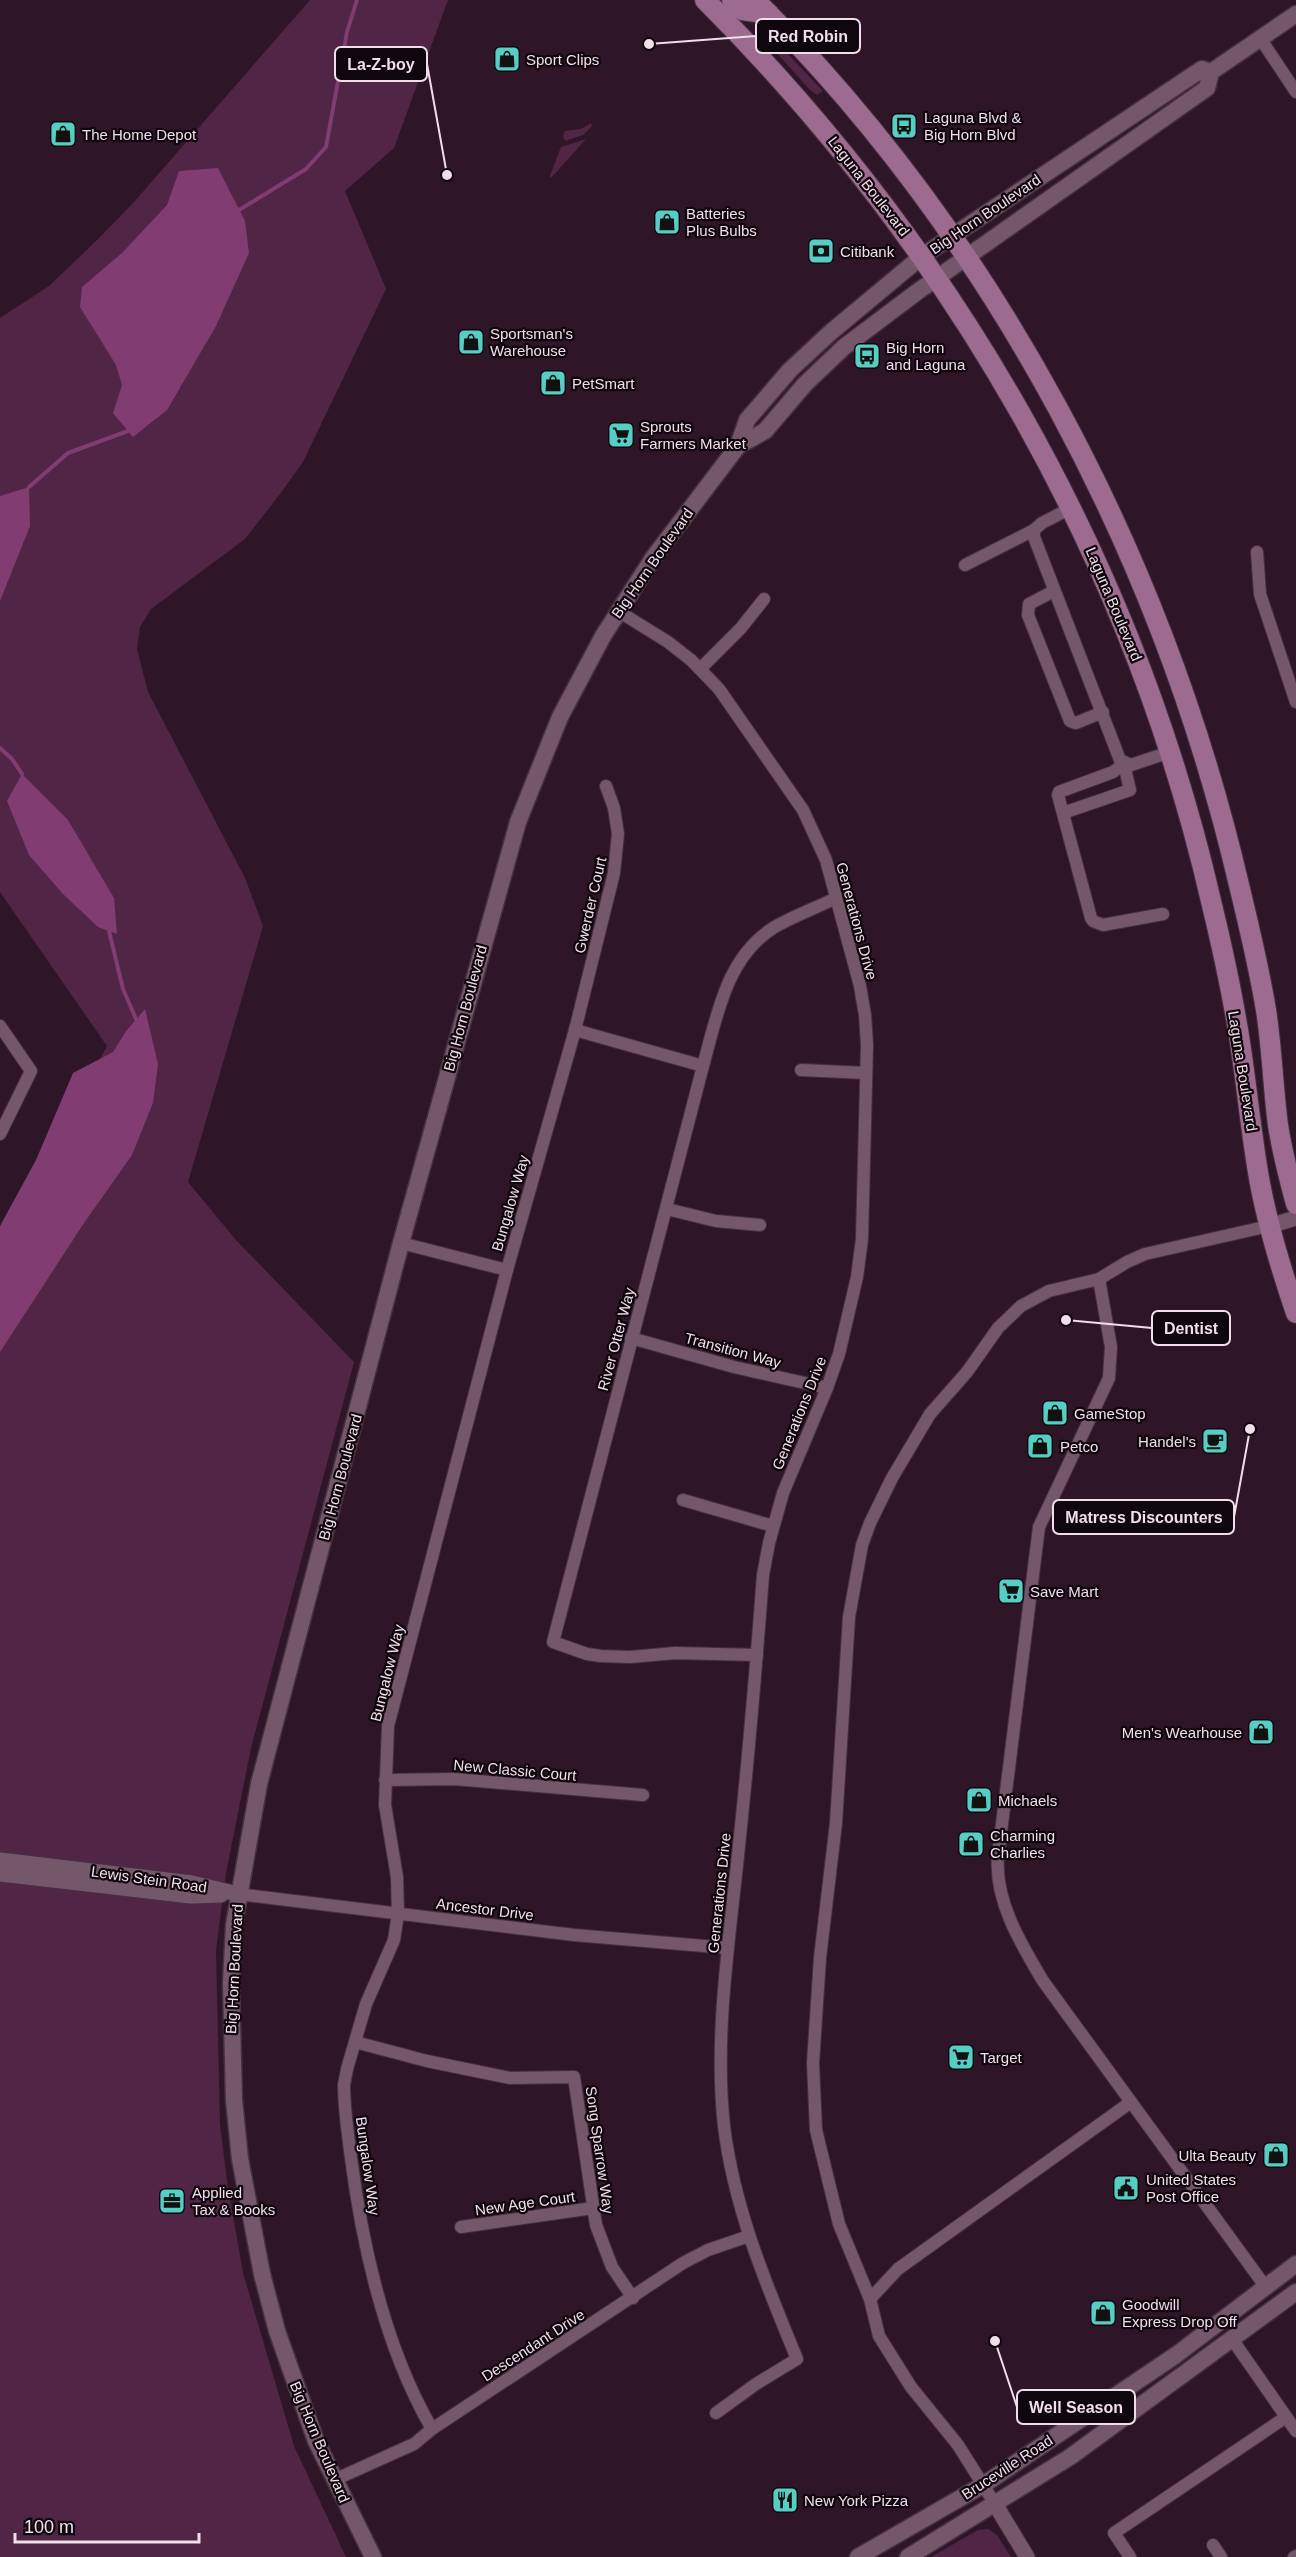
<svg xmlns="http://www.w3.org/2000/svg" width="1296" height="2557" viewBox="0 0 1296 2557" font-family="Helvetica,sans-serif">
  <style>
    .green { fill: #502546 }
    .water { fill: #813c71 }
    .lines { fill: none; stroke-linecap: round; stroke-linejoin: round }
    .stream { stroke: #813c71; stroke-width: 4 }
    .minor-casing { stroke: #453241; stroke-width: 14 }
    .tertiary-casing { stroke: #453241; stroke-width: 17 }
    .secondary-casing { stroke: #453241; stroke-width: 19 }
    .primary-casing { stroke: #453241; stroke-width: 22 }
    .minor { stroke: #75576c; stroke-width: 12 }
    .tertiary { stroke: #75576c; stroke-width: 15 }
    .secondary { stroke: #75576c; stroke-width: 16 }
    .primary { stroke: #9e6b90; stroke-width: 20 }
    .labels { text-anchor: middle; dominant-baseline: central; stroke-width: 4.5; stroke-linejoin: round; paint-order: stroke }
    .poi-label { font-size: 15px; fill: #f0deea; stroke: #10060d; text-anchor: start }
    .street-label { font-size: 15px; fill: #f0deea; stroke: #10060d }
    .leader { fill: none; stroke: #f0deea; stroke-width: 2 }
    .callout-dot { fill: #f0deea; stroke: #10060d; stroke-width: 2 }
    .callout { fill: #10060d; stroke: #f0deea; stroke-width: 2 }
    .callout-label { font-size: 16px; text-anchor: middle; font-weight: bold; fill: #f0deea }
  </style>
  <rect width="100%" height="100%" fill="#2e1628"/>
  <g class="green">
    <path d="M310 0H448L394 148 345 191 386 289 303 462 280 494 245 539 151 609 140 627 137 649 148 692 245 878 263 926 188 1182 236 1240 354 1362 251 1748 226 1873 216 1950 220 2124 227 2181 243 2273 294 2446 346 2557H0V1247L107 1046 0 892V318L49 286 96 241 134 202Z"/>
    <path d="M757 27 771 36 823 91 817 95 810 90 755 29Z"/>
    <path d="M591 123 592 126 583 135 565 141 563 136 565 131 581 129Z"/>
    <path d="M586 139 551 178 550 176 561 147Z"/>
    <path d="M988 2529 997 2535 1011 2557H931L978 2530Z"/>
  </g>
  <g class="water">
    <path d="M218 168 245 221 249 253 216 326 167 410 133 437 113 413 122 385 116 365 80 307 82 287 122 253 167 205 179 171Z"/>
    <path d="M29 487 30 526 0 601V496Z"/>
    <path d="M22 774 68 820 114 898 117 934 98 927 63 894 29 855 7 801Z"/>
    <path d="M145 1009 158 1064 153 1103 132 1155 84 1223 0 1352V1226L36 1160 73 1073 113 1052 127 1030Z"/>
  </g>
  <g class="lines">
    <g class="stream">
      <path d="M239 210 306 169 326 147 347 32 357 0"/>
      <path d="M29 487 68 453 128 431"/>
      <path d="M0 748 12 759 22 774"/>
      <path d="M109 931 123 989 136 1019"/>
    </g>
    <defs>
      <g id="minor">
        <path d="M1260 38 1296 92"/>
        <path d="M1071 508 1042 523 1034 530V537L1120 760 1131 765 1170 752"/>
        <path d="M1257 552 1260 594 1296 702"/>
        <path d="M965 565 1034 530"/>
        <path d="M1054 591 1029 604 1028 615 1070 721 1076 723 1103 712"/>
        <path d="M618 611 668 642 691 660 719 689 803 810 826 860 860 986 865 1015 867 1045 862 1239 857 1277 839 1354 827 1388 783 1493 769 1543 763 1575C756 1668 748 1762 738 1855 729 1944 714 2037 724 2126 734 2208 766 2284 797 2359L756 2384 716 2413"/>
        <path d="M700 669 741 628 764 599"/>
        <path d="M1063 813 1130 790 1124 764 1113 772 1059 792 1058 795 1091 918 1093 921 1103 925 1163 914"/>
        <path d="M0 1026 31 1071 0 1134"/>
        <path d="M575 1030 703 1066"/>
        <path d="M801 1070 866 1073"/>
        <path d="M667 1209 716 1221 760 1225"/>
        <path d="M401 1243 507 1270"/>
        <path d="M1099 1279 1111 1347 1109 1378 1039 1527 998 1856C994 1900 1021 1944 1043 1981L1265 2286"/>
        <path d="M631 1338 734 1367 827 1388"/>
        <path d="M683 1500 773 1526"/>
        <path d="M757 1655 675 1653 630 1657 601 1656 587 1654 553 1642 703 1066C717 1016 726 958 773 928 793 916 816 908 836 898"/>
        <path d="M385 1780 454 1779 643 1795"/>
        <path d="M238 1894 574 1935 728 1948"/>
        <path d="M355 2042 427 2061 510 2078 574 2077 596 2225 612 2267 633 2298"/>
        <path d="M461 2227 593 2208"/>
        <path d="M870 2299 898 2269 1131 2102"/>
        <path d="M1232 2339 1296 2431"/>
        <path d="M432 2429C385 2348 363 2250 351 2158 348 2134 344 2110 344 2085L347 2069 366 2004 394 1940 398 1914 397 1877 385 1805 388 1726 507 1270 575 1030 614 873 618 834 614 808 606 786"/>
        <path d="M334 2480 414 2444 432 2429 683 2263 708 2250 749 2236"/>
        <path d="M995 2504 958 2445 911 2387 879 2336 870 2299 839 2224 816 2130 813 2063 820 1958 836 1823 849 1617 862 1545 870 1523 892 1478 930 1414 967 1372 998 1328 1021 1306 1049 1291 1099 1279 1127 1262 1145 1254 1269 1226"/>
        <path d="M1213 2545 1221 2557"/>
        <path d="M1130 2557 1114 2533 1286 2417"/>
        <path d="M1294 2557 1296 2556"/>
      </g>
      <g id="tertiary">
        <path d="M1269 1226 1296 1218"/>
        <path d="M0 1860 192 1883 238 1894"/>
        <path d="M0 1874 191 1896 221 1895"/>
        <path d="M995 2504 1027 2557"/>
      </g>
      <g id="secondary">
        <path d="M738 446 765 431 805 384 844 347 917 292 1207 88 1211 72 1296 14"/>
        <path d="M373 2557 316 2441 277 2331 262 2274 240 2159 234 2100 231 1983 234 1925 259 1784 401 1243 518 822 560 717 603 636 653 558 738 446 747 420 790 370 831 332 921 257 1202 69 1211 72"/>
        <path d="M858 2557 983 2485 1176 2355 1296 2264"/>
        <path d="M908 2557 1070 2457 1296 2292"/>
      </g>
      <g id="primary">
        <path d="M705 0C953 248 1132 558 1211 901 1221 942 1230 983 1237 1024 1246 1075 1250 1127 1259 1178 1267 1223 1281 1269 1296 1313"/>
        <path d="M732 0 742 10 769 14"/>
        <path d="M755 0C995 239 1162 556 1239 885 1249 926 1259 968 1266 1010 1272 1048 1273 1087 1278 1125 1282 1152 1289 1178 1296 1204"/>
      </g>
    </defs>
    <use href="#minor" class="minor-casing"/>
    <use href="#tertiary" class="tertiary-casing"/>
    <use href="#secondary" class="secondary-casing"/>
    <use href="#primary" class="primary-casing"/>
    <use href="#minor" class="minor"/>
    <use href="#tertiary" class="tertiary"/>
    <use href="#secondary" class="secondary"/>
    <use href="#primary" class="primary"/>
  </g>
  <defs>
    <symbol id="shop-square" viewBox="-11 -11 22 22"><rect x="-9" y="-9" width="18" height="18" rx="4" fill="#56cec3" stroke="#10060d"/><path d="M-5-2.5h2.3a2.7 3.5 0 0 1 5.4 0H5L5.5 6h-11ZM-1.5-2.5h3a1.5 2.3 0 0 0-3 0Z" fill="#111"/></symbol>
    <symbol id="bus-square" viewBox="-11 -11 22 22"><rect x="-9" y="-9" width="18" height="18" rx="4" fill="#56cec3" stroke="#10060d"/><path d="M-5-6H5V4H4V6H2V4H-2V6H-4V4H-5ZM-3.5-4V0h7V-4ZM-3.5 1.2v1.5H-2V1.2ZM2 1.2v1.5H3.5V1.2Z" fill="#111"/></symbol>
    <symbol id="bank-square" viewBox="-11 -11 22 22"><rect x="-9" y="-9" width="18" height="18" rx="4" fill="#56cec3" stroke="#10060d"/><path d="M-6-4H6V4H-6ZM0-2.3a2.3 2.3 0 1 0 0 4.6a2.3 2.3 0 1 0 0-4.6Z" fill="#111"/></symbol>
    <symbol id="supermarket-square" viewBox="-11 -11 22 22"><rect x="-9" y="-9" width="18" height="18" rx="4" fill="#56cec3" stroke="#10060d"/><path d="M-6-5.5h2.5l.6 2H6L4.5 2H-2.5L-4.4-4H-6ZM-1.5 3.2a1.3 1.3 0 1 0 .1 0ZM3 3.2a1.3 1.3 0 1 0 .1 0Z" fill="#111"/></symbol>
    <symbol id="cafe-square" viewBox="-11 -11 22 22"><rect x="-9" y="-9" width="18" height="18" rx="4" fill="#56cec3" stroke="#10060d"/><path d="M-5.5-4.5H6V0H3Q3 3.5 0 3.5H-2.5Q-5.5 3.5-5.5 0ZM3-3.2v2h1.7v-2ZM-6 4.5H4V6H-6Z" fill="#111"/></symbol>
    <symbol id="civic-square" viewBox="-11 -11 22 22"><rect x="-9" y="-9" width="18" height="18" rx="4" fill="#56cec3" stroke="#10060d"/><path d="M-.6-6.5H3V-4.5H.6V-3L4-1V1h2V6H-6V1h2V-1L-.6-3ZM-1.2 2.5V6h2.4V2.5Z" fill="#111"/></symbol>
    <symbol id="office-square" viewBox="-11 -11 22 22"><rect x="-9" y="-9" width="18" height="18" rx="4" fill="#56cec3" stroke="#10060d"/><path d="M-6-3h4V-5.5h4V-3h4V5H-6ZM-1-4.5V-3h2v-1.5ZM-6 0V1H6V0Z" fill="#111"/></symbol>
    <symbol id="restaurant-square" viewBox="-11 -11 22 22"><rect x="-9" y="-9" width="18" height="18" rx="4" fill="#56cec3" stroke="#10060d"/><path d="M-5-6h1v4h1v-4h1v4h1v-4h1v5L-1.5 .5V6h-2V.5L-5-1ZM5-6V6H3V1.5H1.5Q1.5-4 5-6Z" fill="#111"/></symbol>
  </defs>
  <g fill-rule="evenodd">
    <use href="#shop-square" x="492" y="44" width="30" height="30"/>
    <use href="#bus-square" x="889" y="111" width="30" height="30"/>
    <use href="#shop-square" x="48" y="119" width="30" height="30"/>
    <use href="#shop-square" x="652" y="207" width="30" height="30"/>
    <use href="#bank-square" x="806" y="236" width="30" height="30"/>
    <use href="#shop-square" x="456" y="327" width="30" height="30"/>
    <use href="#bus-square" x="852" y="341" width="30" height="30"/>
    <use href="#shop-square" x="538" y="368" width="30" height="30"/>
    <use href="#supermarket-square" x="606" y="420" width="30" height="30"/>
    <use href="#shop-square" x="1040" y="1398" width="30" height="30"/>
    <use href="#cafe-square" x="1200" y="1426" width="30" height="30"/>
    <use href="#shop-square" x="1025" y="1431" width="30" height="30"/>
    <use href="#supermarket-square" x="996" y="1576" width="30" height="30"/>
    <use href="#shop-square" x="1246" y="1717" width="30" height="30"/>
    <use href="#shop-square" x="964" y="1785" width="30" height="30"/>
    <use href="#shop-square" x="956" y="1829" width="30" height="30"/>
    <use href="#supermarket-square" x="946" y="2042" width="30" height="30"/>
    <use href="#shop-square" x="1261" y="2140" width="30" height="30"/>
    <use href="#civic-square" x="1111" y="2173" width="30" height="30"/>
    <use href="#office-square" x="157" y="2186" width="30" height="30"/>
    <use href="#shop-square" x="1088" y="2298" width="30" height="30"/>
    <use href="#restaurant-square" x="770" y="2485" width="30" height="30"/>
  </g>
  <g class="labels">
    <g class="poi-label">
      <text x="526" y="59">Sport Clips</text>
      <text x="924" y="117">Laguna Blvd &amp;<tspan x="924" dy="17">Big Horn Blvd</tspan></text>
      <text x="82" y="134">The Home Depot</text>
      <text x="686" y="213">Batteries<tspan x="686" dy="17">Plus Bulbs</tspan></text>
      <text x="840" y="251">Citibank</text>
      <text x="490" y="333">Sportsman's<tspan x="490" dy="17">Warehouse</tspan></text>
      <text x="886" y="347">Big Horn<tspan x="886" dy="17">and Laguna</tspan></text>
      <text x="572" y="383">PetSmart</text>
      <text x="640" y="426">Sprouts<tspan x="640" dy="17">Farmers Market</tspan></text>
      <text x="1074" y="1413">GameStop</text>
      <text x="1196" y="1441" text-anchor="end">Handel's</text>
      <text x="1060" y="1446">Petco</text>
      <text x="1030" y="1591">Save Mart</text>
      <text x="1242" y="1732" text-anchor="end">Men's Wearhouse</text>
      <text x="998" y="1800">Michaels</text>
      <text x="990" y="1835">Charming<tspan x="990" dy="17">Charlies</tspan></text>
      <text x="980" y="2057">Target</text>
      <text x="1256" y="2155" text-anchor="end">Ulta Beauty</text>
      <text x="1146" y="2179">United States<tspan x="1146" dy="17">Post Office</tspan></text>
      <text x="192" y="2192">Applied<tspan x="192" dy="17">Tax &amp; Books</tspan></text>
      <text x="1122" y="2304">Goodwill<tspan x="1122" dy="17">Express Drop Off</tspan></text>
      <text x="804" y="2500">New York Pizza</text>
    </g>
    <g class="street-label">
      <text transform="translate(869 186) rotate(52)">Laguna Boulevard</text>
      <text transform="translate(985 214) rotate(-34)">Big Horn Boulevard</text>
      <text transform="translate(652 563) rotate(-55)">Big Horn Boulevard</text>
      <text transform="translate(1114 604) rotate(67)">Laguna Boulevard</text>
      <text transform="translate(590 905) rotate(-77)">Gwerder Court</text>
      <text transform="translate(857 921) rotate(75)">Generations Drive</text>
      <text transform="translate(465 1008) rotate(-75)">Big Horn Boulevard</text>
      <text transform="translate(1243 1071) rotate(81)">Laguna Boulevard</text>
      <text transform="translate(510 1203) rotate(-74)">Bungalow Way</text>
      <text transform="translate(616 1339) rotate(-75)">River Otter Way</text>
      <text transform="translate(733 1350) rotate(15)">Transition Way</text>
      <text transform="translate(799 1413) rotate(-68)">Generations Drive</text>
      <text transform="translate(340 1477) rotate(-75)">Big Horn Boulevard</text>
      <text transform="translate(387 1673) rotate(-76)">Bungalow Way</text>
      <text transform="translate(515 1770) rotate(5)">New Classic Court</text>
      <text transform="translate(149 1879) rotate(8)">Lewis Stein Road</text>
      <text transform="translate(719 1893) rotate(-84)">Generations Drive</text>
      <text transform="translate(485 1909) rotate(7)">Ancestor Drive</text>
      <text transform="translate(234 1969) rotate(-87)">Big Horn Boulevard</text>
      <text transform="translate(600 2150) rotate(82)">Song Sparrow Way</text>
      <text transform="translate(368 2166) rotate(82)">Bungalow Way</text>
      <text transform="translate(525 2203) rotate(-8)">New Age Court</text>
      <text transform="translate(533 2345) rotate(-33)">Descendant Drive</text>
      <text transform="translate(320 2442) rotate(67)">Big Horn Boulevard</text>
      <text transform="translate(1007 2467) rotate(-33)">Bruceville Road</text>
    </g>
  </g>
  <path class="leader" d="M649 44L756 36M447 175L427 64M1066 1320L1152 1328M1250 1429L1234 1517M995 2341L1017 2407"/>
  <g class="callout-dot">
    <circle cx="649" cy="44" r="6"/>
    <circle cx="447" cy="175" r="6"/>
    <circle cx="1066" cy="1320" r="6"/>
    <circle cx="1250" cy="1429" r="6"/>
    <circle cx="995" cy="2341" r="6"/>
  </g>
  <g class="callout">
    <rect x="756" y="19" width="104" height="34" rx="6"/>
    <rect x="335" y="47" width="92" height="34" rx="6"/>
    <rect x="1152" y="1311" width="78" height="34" rx="6"/>
    <rect x="1053" y="1500" width="181" height="34" rx="6"/>
    <rect x="1017" y="2390" width="118" height="34" rx="6"/>
  </g>
  <g class="callout-label">
    <text x="808" y="42">Red Robin</text>
    <text x="381" y="70">La-Z-boy</text>
    <text x="1191" y="1334">Dentist</text>
    <text x="1144" y="1523">Matress Discounters</text>
    <text x="1076" y="2413">Well Season</text>
  </g>
  <path d="M15 2533v9h184v-9" fill="none" stroke="#f0deea" stroke-width="3"/>
  <text x="24" y="2533" font-size="18" fill="#f0deea" stroke="#10060d" stroke-width="4.5" paint-order="stroke">100 m</text>
</svg>
